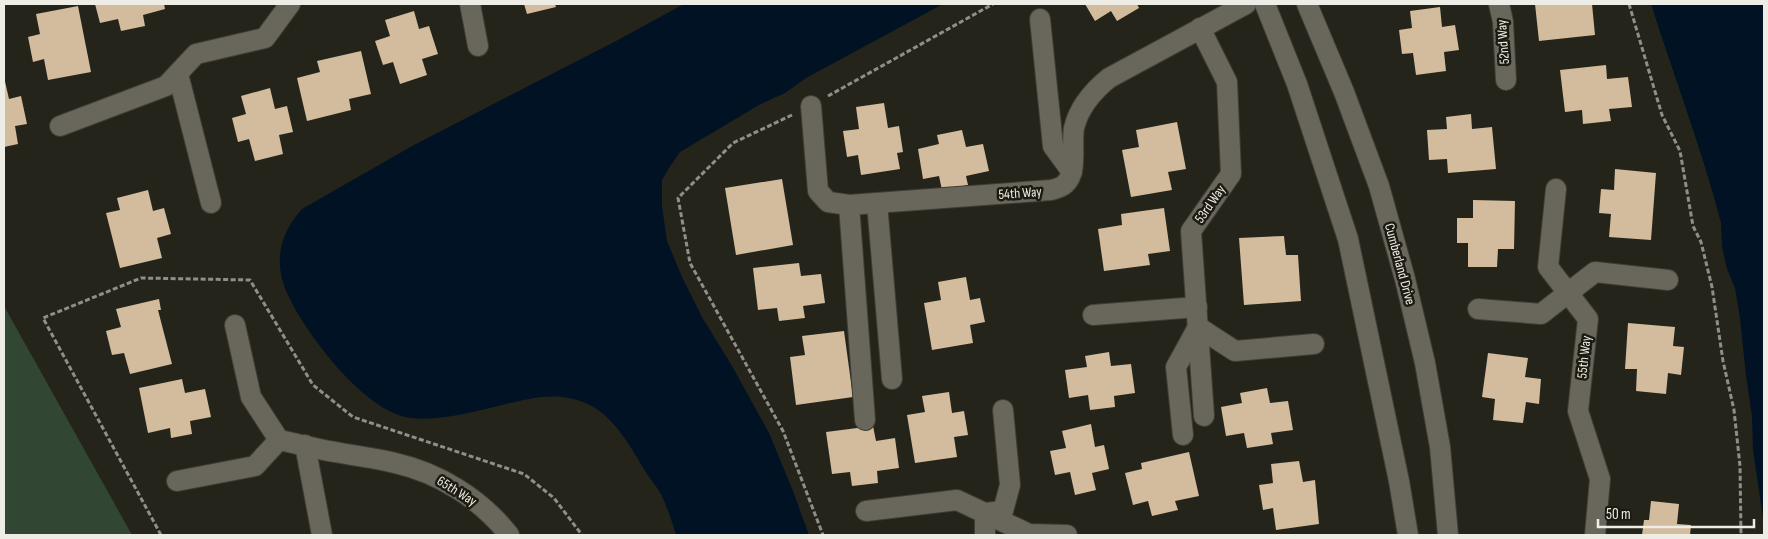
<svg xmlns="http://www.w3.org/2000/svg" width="1768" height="539" viewBox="0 0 1768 539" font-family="'Sofia Sans Condensed',sans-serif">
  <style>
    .green { fill: #314633 }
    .water { fill: #001224 }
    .building { fill: #d2bc9d }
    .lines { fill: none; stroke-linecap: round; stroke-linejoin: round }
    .minor-casing { stroke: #403e36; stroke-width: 22 }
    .path { stroke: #908f87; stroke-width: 3; stroke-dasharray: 5 2.5; stroke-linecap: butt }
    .minor { stroke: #69675c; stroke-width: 20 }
    .labels { text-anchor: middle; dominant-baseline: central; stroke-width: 5; stroke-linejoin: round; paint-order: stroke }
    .street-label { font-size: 14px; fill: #edece5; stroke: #1c1a11 }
  </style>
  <rect width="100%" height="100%" fill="#25241a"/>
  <path class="green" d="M4 306 132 535H4Z"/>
  <g class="water">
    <path d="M684 4H943L806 78 785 93 759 105 680 152 669 168 662 180V206L667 241 683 279 702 317 732 366 769 433 793 491 809 535H676C672 522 668 509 662 496 658 488 652 481 647 474 632 450 616 418 590 405 556 389 528 399 494 407 468 413 439 421 411 418 365 413 305 333 287 293 273 262 280 233 302 209L414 145 618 40Z"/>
    <path d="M1651 4H1764V525L1753 450 1752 416 1746 376 1740 318 1735 288 1727 269 1722 247 1721 223C1702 149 1674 77 1651 4Z"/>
  </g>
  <g class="building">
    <path d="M95 4H164L165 9 143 15 145 26 121 31 118 19 100 23Z"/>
    <path d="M524 4H555L556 7 527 14Z"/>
    <path d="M1085 4H1137L1139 8 1117 21 1111 11 1095 21Z"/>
    <path d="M1535 4H1592L1595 35 1539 41Z"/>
    <path d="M78 6 91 72 48 80 44 59 33 62 28 37 40 34 36 14Z"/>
    <path d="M1440 7 1442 27 1455 25 1459 50 1444 52 1446 71 1416 75 1413 53 1402 54 1399 30 1412 28 1410 11Z"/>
    <path d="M414 11 419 29 429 26 438 54 422 59 427 75 400 84 393 62 383 65 375 41 390 36 385 20Z"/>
    <path d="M361 51 371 94 349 99 351 110 307 121 297 78 320 72 317 61Z"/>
    <path d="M1606 65 1607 79 1628 77 1632 107 1609 109 1611 121 1583 124 1582 110 1565 112 1560 70Z"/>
    <path d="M4 77 9 99 21 96 27 124 15 126 18 144 4 147Z"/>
    <path d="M270 88 275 109 287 106 293 132 279 135 283 154 255 161 249 139 238 142 232 118 246 114 241 96Z"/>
    <path d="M884 103 888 128 899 126 903 152 897 153 900 169 861 175 858 155 847 157 843 131 859 129 856 107Z"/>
    <path d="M1471 114 1472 129 1492 127 1496 169 1448 173 1447 159 1429 160 1427 130 1447 129 1446 117Z"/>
    <path d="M1177 122 1186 169 1168 172 1172 190 1131 197 1122 150 1139 147 1136 130Z"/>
    <path d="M962 130 966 147 983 144 989 171 966 176 968 185 942 190 939 176 923 179 918 149 939 144 937 135Z"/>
    <path d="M1615 169 1656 173 1651 240 1609 237 1611 214 1599 213 1601 189 1614 190Z"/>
    <path d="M782 179 793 245 736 255 725 188Z"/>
    <path d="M148 190 153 211 164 208 171 234 157 238 162 258 120 268 106 213 120 210 117 198Z"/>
    <path d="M1473 200 1515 201 1514 249H1498L1497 267H1468V243H1457V218H1473Z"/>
    <path d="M1164 208 1170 251 1148 254 1150 265 1104 271 1098 229 1122 225 1121 214Z"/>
    <path d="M1284 236 1286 255H1298L1301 301 1244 305 1239 238Z"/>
    <path d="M799 263 801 276 821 274 825 303 803 306 805 318 779 321 777 308 758 310 753 268Z"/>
    <path d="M966 277 970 300 980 298 985 322 970 325 973 343 932 350 924 303 941 300 938 282Z"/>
    <path d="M159 299 161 310H158L172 364 130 374 124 353 112 355 106 331 121 327 116 309Z"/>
    <path d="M1628 323 1675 327 1673 346 1684 347 1681 375 1668 373 1666 394 1636 391 1637 369H1625Z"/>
    <path d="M844 331 853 397 796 405 790 357 805 355 802 336Z"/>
    <path d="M1109 352 1111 366 1131 364 1135 393 1114 396 1115 407 1090 410 1088 395 1069 398 1065 370 1087 367 1085 356Z"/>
    <path d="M1488 353 1528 358 1525 377 1541 379 1539 404 1526 402 1523 423 1493 420 1495 399 1482 397Z"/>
    <path d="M182 379 185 393 205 389 211 417 190 421 192 434 171 438 170 428 148 433 139 388Z"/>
    <path d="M1267 388 1270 403 1288 401 1293 430 1271 433 1273 444 1247 448 1244 433 1226 436 1221 407 1242 403 1240 393Z"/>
    <path d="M949 392 952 413 964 411 968 435 954 437 957 457 915 463 907 415 925 412 922 396Z"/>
    <path d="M1091 424 1095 447 1104 445 1109 469 1092 473 1096 490 1075 495 1070 472 1055 475 1050 451 1066 448 1062 431Z"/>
    <path d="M873 426 876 441 895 438 899 468 877 471 878 483 852 486 850 472 832 474 826 432Z"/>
    <path d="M1189 452 1199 496 1175 501 1178 510 1152 516 1148 501 1133 505 1125 473 1142 469 1141 463Z"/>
    <path d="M1299 461 1303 482 1315 480 1319 524 1276 530 1273 508 1263 510 1259 485 1273 483 1271 464Z"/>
    <path d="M1651 501 1679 504 1677 524 1691 525 1690 535H1642L1644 520H1649Z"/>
  </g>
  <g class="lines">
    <defs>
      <g id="minor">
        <path d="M470 4 478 46"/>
        <path d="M1265 4 1297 84 1348 239 1399 481 1408 535"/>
        <path d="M1307 4 1344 92 1379 186 1405 279 1425 363 1440 447 1448 535"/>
        <path d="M1499 4 1503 22 1506 80"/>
        <path d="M1040 19 1053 146 1072 172"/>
        <path d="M1200 28 1227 82 1231 174 1191 231 1204 416"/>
        <path d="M178 74 211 203"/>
        <path d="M811 106 818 191 828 202 849 205 1051 190C1055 189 1062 187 1065 184 1078 173 1071 144 1074 128 1079 107 1093 91 1109 78L1246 4"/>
        <path d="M60 126 166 86 196 54 265 38 290 4"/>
        <path d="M1556 189 1548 267 1588 319 1578 411 1600 479 1595 535"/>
        <path d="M877 203 892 379"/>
        <path d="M849 205 865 420"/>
        <path d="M1478 309 1541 314 1595 272 1668 280"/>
        <path d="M1093 315 1197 307"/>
        <path d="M235 325 251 397 279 440C298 444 316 449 335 452 355 456 376 458 395 463 439 473 481 499 509 535"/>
        <path d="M1183 435 1176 367 1198 327 1235 351 1314 344"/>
        <path d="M305 445 322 535"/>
        <path d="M177 481 255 466 279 440"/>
        <path d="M866 511 957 500 1029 534 1067 535"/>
        <path d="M985 535V513L1003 511 1010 485 1003 410"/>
      </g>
    </defs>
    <use href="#minor" class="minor-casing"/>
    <g class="path">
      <path d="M1629 4 1662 115 1680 151 1693 226 1701 242 1712 287 1723 361 1734 410 1740 466 1741 535"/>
      <path d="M828 96 993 4"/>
      <path d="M792 115 733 143 678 198 690 263 783 431 823 535"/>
      <path d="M161 535 43 318 141 278 250 280 313 385 353 417 524 474 554 498 582 535"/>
    </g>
    <use href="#minor" class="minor"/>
  </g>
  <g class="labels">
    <g class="street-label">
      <text transform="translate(1503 42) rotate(-94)">52nd Way</text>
      <text transform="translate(1020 193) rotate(-4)">54th Way</text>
      <text transform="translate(1210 204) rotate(-55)">53rd Way</text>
      <text transform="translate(1400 264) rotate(75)">Cumberland Drive</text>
      <text transform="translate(1584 357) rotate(-84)">55th Way</text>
      <text transform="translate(457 491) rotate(32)">65th Way</text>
    </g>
  </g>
  <rect width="1768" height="539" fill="none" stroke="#edece5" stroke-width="10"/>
  <path d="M1598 519v8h156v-8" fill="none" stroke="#edece5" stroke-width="2.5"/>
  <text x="1606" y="519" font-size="15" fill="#edece5" stroke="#1c1a11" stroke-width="4" paint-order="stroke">50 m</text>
</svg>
